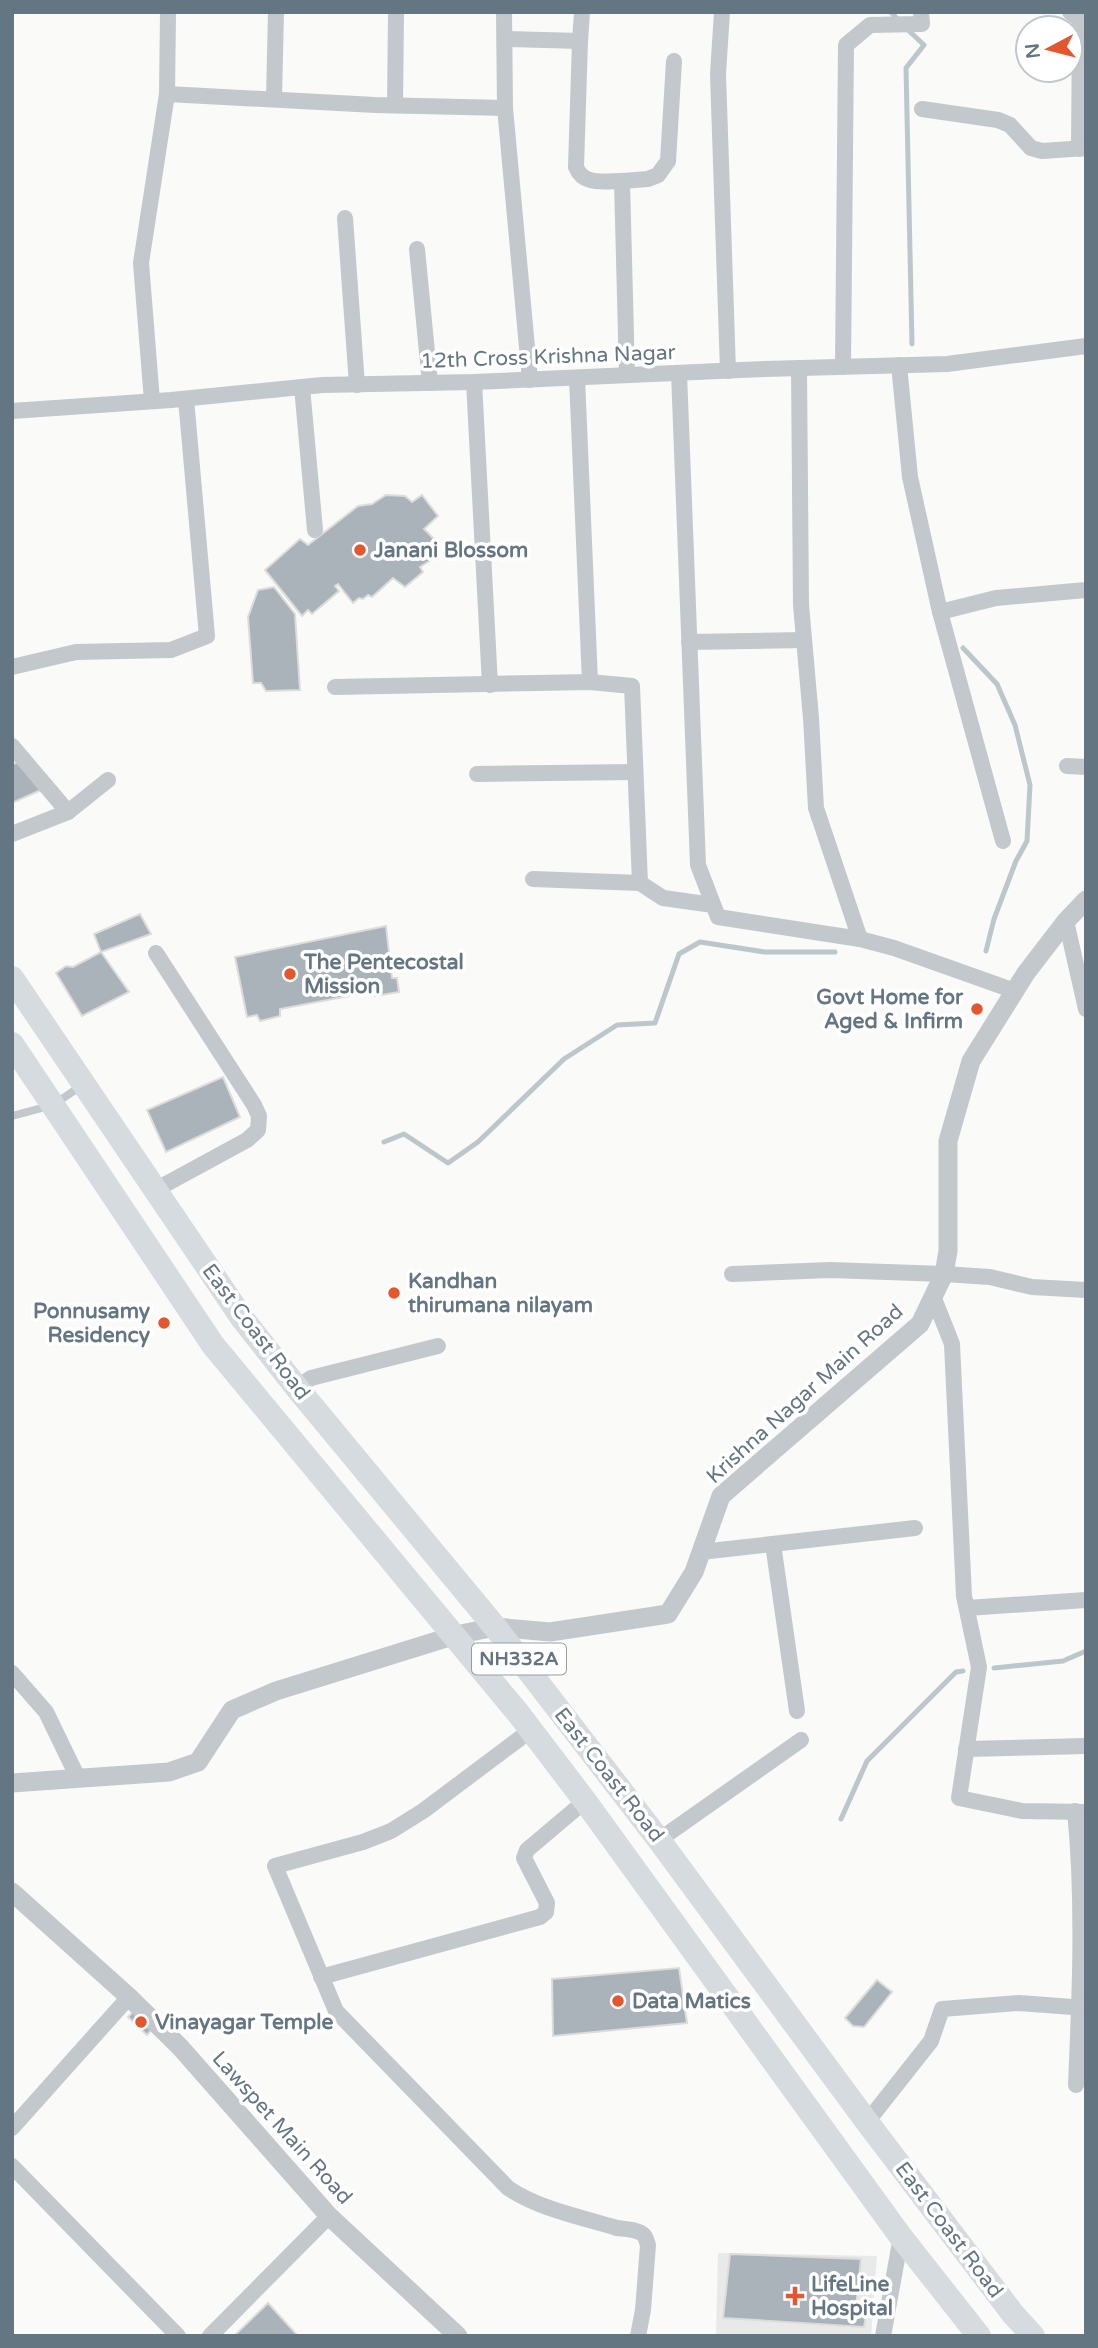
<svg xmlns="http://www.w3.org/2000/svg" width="1098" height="2348" viewBox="0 0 1098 2348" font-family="'Varela Round',sans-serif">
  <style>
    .built { fill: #e8e9e9 }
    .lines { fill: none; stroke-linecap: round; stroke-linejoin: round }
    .stream { stroke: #bbc7cb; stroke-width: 5 }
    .building { fill: #aab3b9; stroke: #dcdcda; stroke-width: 2 }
    .service { stroke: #c3c8cc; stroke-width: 8 }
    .minor { stroke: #c3c8cc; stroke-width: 16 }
    .tertiary { stroke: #c3c8cc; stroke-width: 19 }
    .trunk { stroke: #d6dbdf; stroke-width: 24 }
    .poi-dot { fill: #e4572e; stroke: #fff; stroke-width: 2.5 }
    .labels { text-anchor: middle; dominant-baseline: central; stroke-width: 7; stroke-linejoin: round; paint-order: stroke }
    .shield { fill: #fff; stroke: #939fa8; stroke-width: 2 }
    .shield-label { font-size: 19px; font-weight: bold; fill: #657683 }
    .street-label { font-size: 21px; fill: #657683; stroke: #fff }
    .poi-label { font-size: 21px; font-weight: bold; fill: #657683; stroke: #fff; text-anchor: start }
  </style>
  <rect width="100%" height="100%" fill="#fafaf8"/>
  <path class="built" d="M718 2253 877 2256 871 2336H716Z"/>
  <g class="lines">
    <g class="stream">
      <path d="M891 12 899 21"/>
      <path d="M906 28 924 45 906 68 912 344"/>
      <path d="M963 648 997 684 1015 725 1030 785 1027 841 1016 861 994 919 986 951"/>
      <path d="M384 1142 404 1134 448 1163 478 1142 564 1059 617 1025 655 1023 679 954 700 942 765 952H835"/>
      <path d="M994 1668 1063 1661 1086 1651"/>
      <path d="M841 1819 867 1761 956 1672 963 1671"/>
    </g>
  </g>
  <g class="building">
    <path d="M386 495 405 496 412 502 422 495 438 516 424 529 434 539 429 544 437 556 420 567 423 572 405 587 393 578 372 597 368 595 363 599 359 598 353 603 338 584 335 586 339 591 312 614 308 610 302 616 265 570 300 539 308 545 358 506 372 504Z"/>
    <path d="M274 587 295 614 300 690 266 691 261 683H253L248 617 258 590Z"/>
    <path d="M21 762 41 790 12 803V764Z"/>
    <path d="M140 914 151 934 101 952 94 934Z"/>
    <path d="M386 926 392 978H397L399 992 375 996V991L280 1009V1016L260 1021 257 1015 247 1017 235 957Z"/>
    <path d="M101 952 129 992 82 1016 56 973 66 966 73 967Z"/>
    <path d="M223 1077 240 1117 166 1152 147 1110Z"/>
    <path d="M679 1968 687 2023 553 2036 552 1979Z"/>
    <path d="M877 1980 892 1992 864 2027 853 2026 845 2018Z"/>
    <path d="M136 2009 154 2027 147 2035 128 2017Z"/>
    <path d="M730 2254 861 2259 856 2307 867 2309 864 2327 723 2318Z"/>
    <path d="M268 2303 298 2336H234Z"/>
  </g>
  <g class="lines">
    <path class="service" d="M12 1116 53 1105 81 1086"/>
    <g class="minor">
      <path d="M504 12 505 108 530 380"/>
      <path d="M582 12 580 41 576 167C583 186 605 181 622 181L627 375"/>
      <path d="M722 12 718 74 728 371"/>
      <path d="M1070 12 1080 20 1079 149"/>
      <path d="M505 39 580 41"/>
      <path d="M167 94 375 105 505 108"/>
      <path d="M274 99 276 12"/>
      <path d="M395 105 396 12"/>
      <path d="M922 109 998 120 1010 125 1031 148 1042 151 1086 148"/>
      <path d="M622 181 648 179 658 175 668 161 674 61"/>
      <path d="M345 218 357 385"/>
      <path d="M417 249 430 383"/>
      <path d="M899 365 910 477 940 612 1003 841"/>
      <path d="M843 367 846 45 870 25 922 24 921 12"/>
      <path d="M799 368 801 605 811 718 816 808 860 939"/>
      <path d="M679 373 698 865 718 917 860 939 894 948 1015 991"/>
      <path d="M577 378 590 682"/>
      <path d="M474 382 490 685"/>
      <path d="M302 387 315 530"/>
      <path d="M152 401 141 263 167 94 168 12"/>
      <path d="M12 411 171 400 322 385 474 382 764 369 947 364 1086 346"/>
      <path d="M940 612 996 598 1086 590"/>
      <path d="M689 642 804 640"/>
      <path d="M12 667 76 652 171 650 207 636 186 399"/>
      <path d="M335 687 590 682 632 686 640 883 663 898 713 905"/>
      <path d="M12 746 68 812"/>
      <path d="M1067 766 1086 767"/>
      <path d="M477 774 635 772"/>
      <path d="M12 834 68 812 108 780"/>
      <path d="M533 879 640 883"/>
      <path d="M1066 921 1086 1009"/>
      <path d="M155 1190 247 1140 258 1130 259 1116 254 1105 156 953"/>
      <path d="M732 1274 830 1270 944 1274 990 1277 1032 1287 1086 1290"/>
      <path d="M933 1296 952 1344 964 1596 979 1667 959 1798 1022 1811 1086 1812"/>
      <path d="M297 1388 311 1378 438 1346"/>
      <path d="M773 1544 797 1711"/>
      <path d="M701 1552 915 1528"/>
      <path d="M967 1608 1086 1600"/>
      <path d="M12 1673 46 1712 78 1778"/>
      <path d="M531 1730 423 1811 391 1831 363 1842 275 1866 336 2011 508 2188C539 2209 581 2217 617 2228 624 2229 632 2229 639 2232 645 2234 646 2239 648 2245L643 2310 638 2336"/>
      <path d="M966 1749 1086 1746"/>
      <path d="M1075 1811C1084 1902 1080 1994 1076 2085"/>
      <path d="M659 1840 801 1740"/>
      <path d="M321 1977 540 1917 546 1912 547 1903 524 1858 527 1850 585 1801"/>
      <path d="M867 2122 931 2041 942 2009 1019 2003 1086 2008"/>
      <path d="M12 2128 129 1997"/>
      <path d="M12 2166 178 2336"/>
      <path d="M210 2336 329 2216"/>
      <path d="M883 2336 901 2237"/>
    </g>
    <g class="tertiary">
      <path d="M12 1783 169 1772 198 1762 232 1710 276 1691 456 1635 495 1627 550 1632 668 1614 694 1572 721 1496 920 1324 944 1274 948 1251V1141L971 1061 1026 973 1066 921 1086 900"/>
      <path d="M12 1892 129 1997 180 2047 329 2216 458 2336"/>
    </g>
    <g class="trunk">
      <path d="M12 978 242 1318 297 1388 495 1627 659 1840 867 2122 1013 2314 1033 2336"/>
      <path d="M12 1044 213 1345 518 1713 585 1801 901 2237 979 2336"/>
    </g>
  </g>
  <g class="poi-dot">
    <circle cx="360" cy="550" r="7"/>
    <circle cx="290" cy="974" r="7"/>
    <circle cx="977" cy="1009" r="7"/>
    <circle cx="394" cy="1293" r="7"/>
    <circle cx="164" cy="1323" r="7"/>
    <circle cx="618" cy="2001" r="7"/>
    <circle cx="141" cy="2022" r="7"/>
    <path d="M791.5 2285.5h7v7h7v7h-7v7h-7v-7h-7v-7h7z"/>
  </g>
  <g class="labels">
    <rect class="shield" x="472" y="1643.5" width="94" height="31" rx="5"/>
    <g class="shield-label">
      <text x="519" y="1659">NH332A</text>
    </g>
    <g class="street-label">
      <text transform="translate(548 357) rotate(-2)">12th Cross Krishna Nagar</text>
      <text transform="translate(256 1332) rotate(53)">East Coast Road</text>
      <text transform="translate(805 1394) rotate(-42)">Krishna Nagar Main Road</text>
      <text transform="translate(609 1775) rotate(52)">East Coast Road</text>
      <text transform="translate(282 2128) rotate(48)">Lawspet Main Road</text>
      <text transform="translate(949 2230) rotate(53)">East Coast Road</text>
    </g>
    <g class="poi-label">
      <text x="374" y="550">Janani Blossom</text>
      <text x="304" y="962">The Pentecostal<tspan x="304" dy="24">Mission</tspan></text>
      <text x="963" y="997" text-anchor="end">Govt Home for<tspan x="963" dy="24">Aged &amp; Infirm</tspan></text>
      <text x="408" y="1281">Kandhan<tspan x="408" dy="24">thirumana nilayam</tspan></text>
      <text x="150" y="1311" text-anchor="end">Ponnusamy<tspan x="150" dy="24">Residency</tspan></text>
      <text x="632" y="2001">Data Matics</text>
      <text x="155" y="2022">Vinayagar Temple</text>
      <text x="811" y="2284">LifeLine<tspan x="811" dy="24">Hospital</tspan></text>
    </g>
  </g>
  <rect width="1098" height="2348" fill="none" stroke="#657683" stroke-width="28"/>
  <g transform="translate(1049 49) rotate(263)"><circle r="33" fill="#ffffff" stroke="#c1c8cd" stroke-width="2"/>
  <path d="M0-5L12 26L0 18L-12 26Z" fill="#e4572e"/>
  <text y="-10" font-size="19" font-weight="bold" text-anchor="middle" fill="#657683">N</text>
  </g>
</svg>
